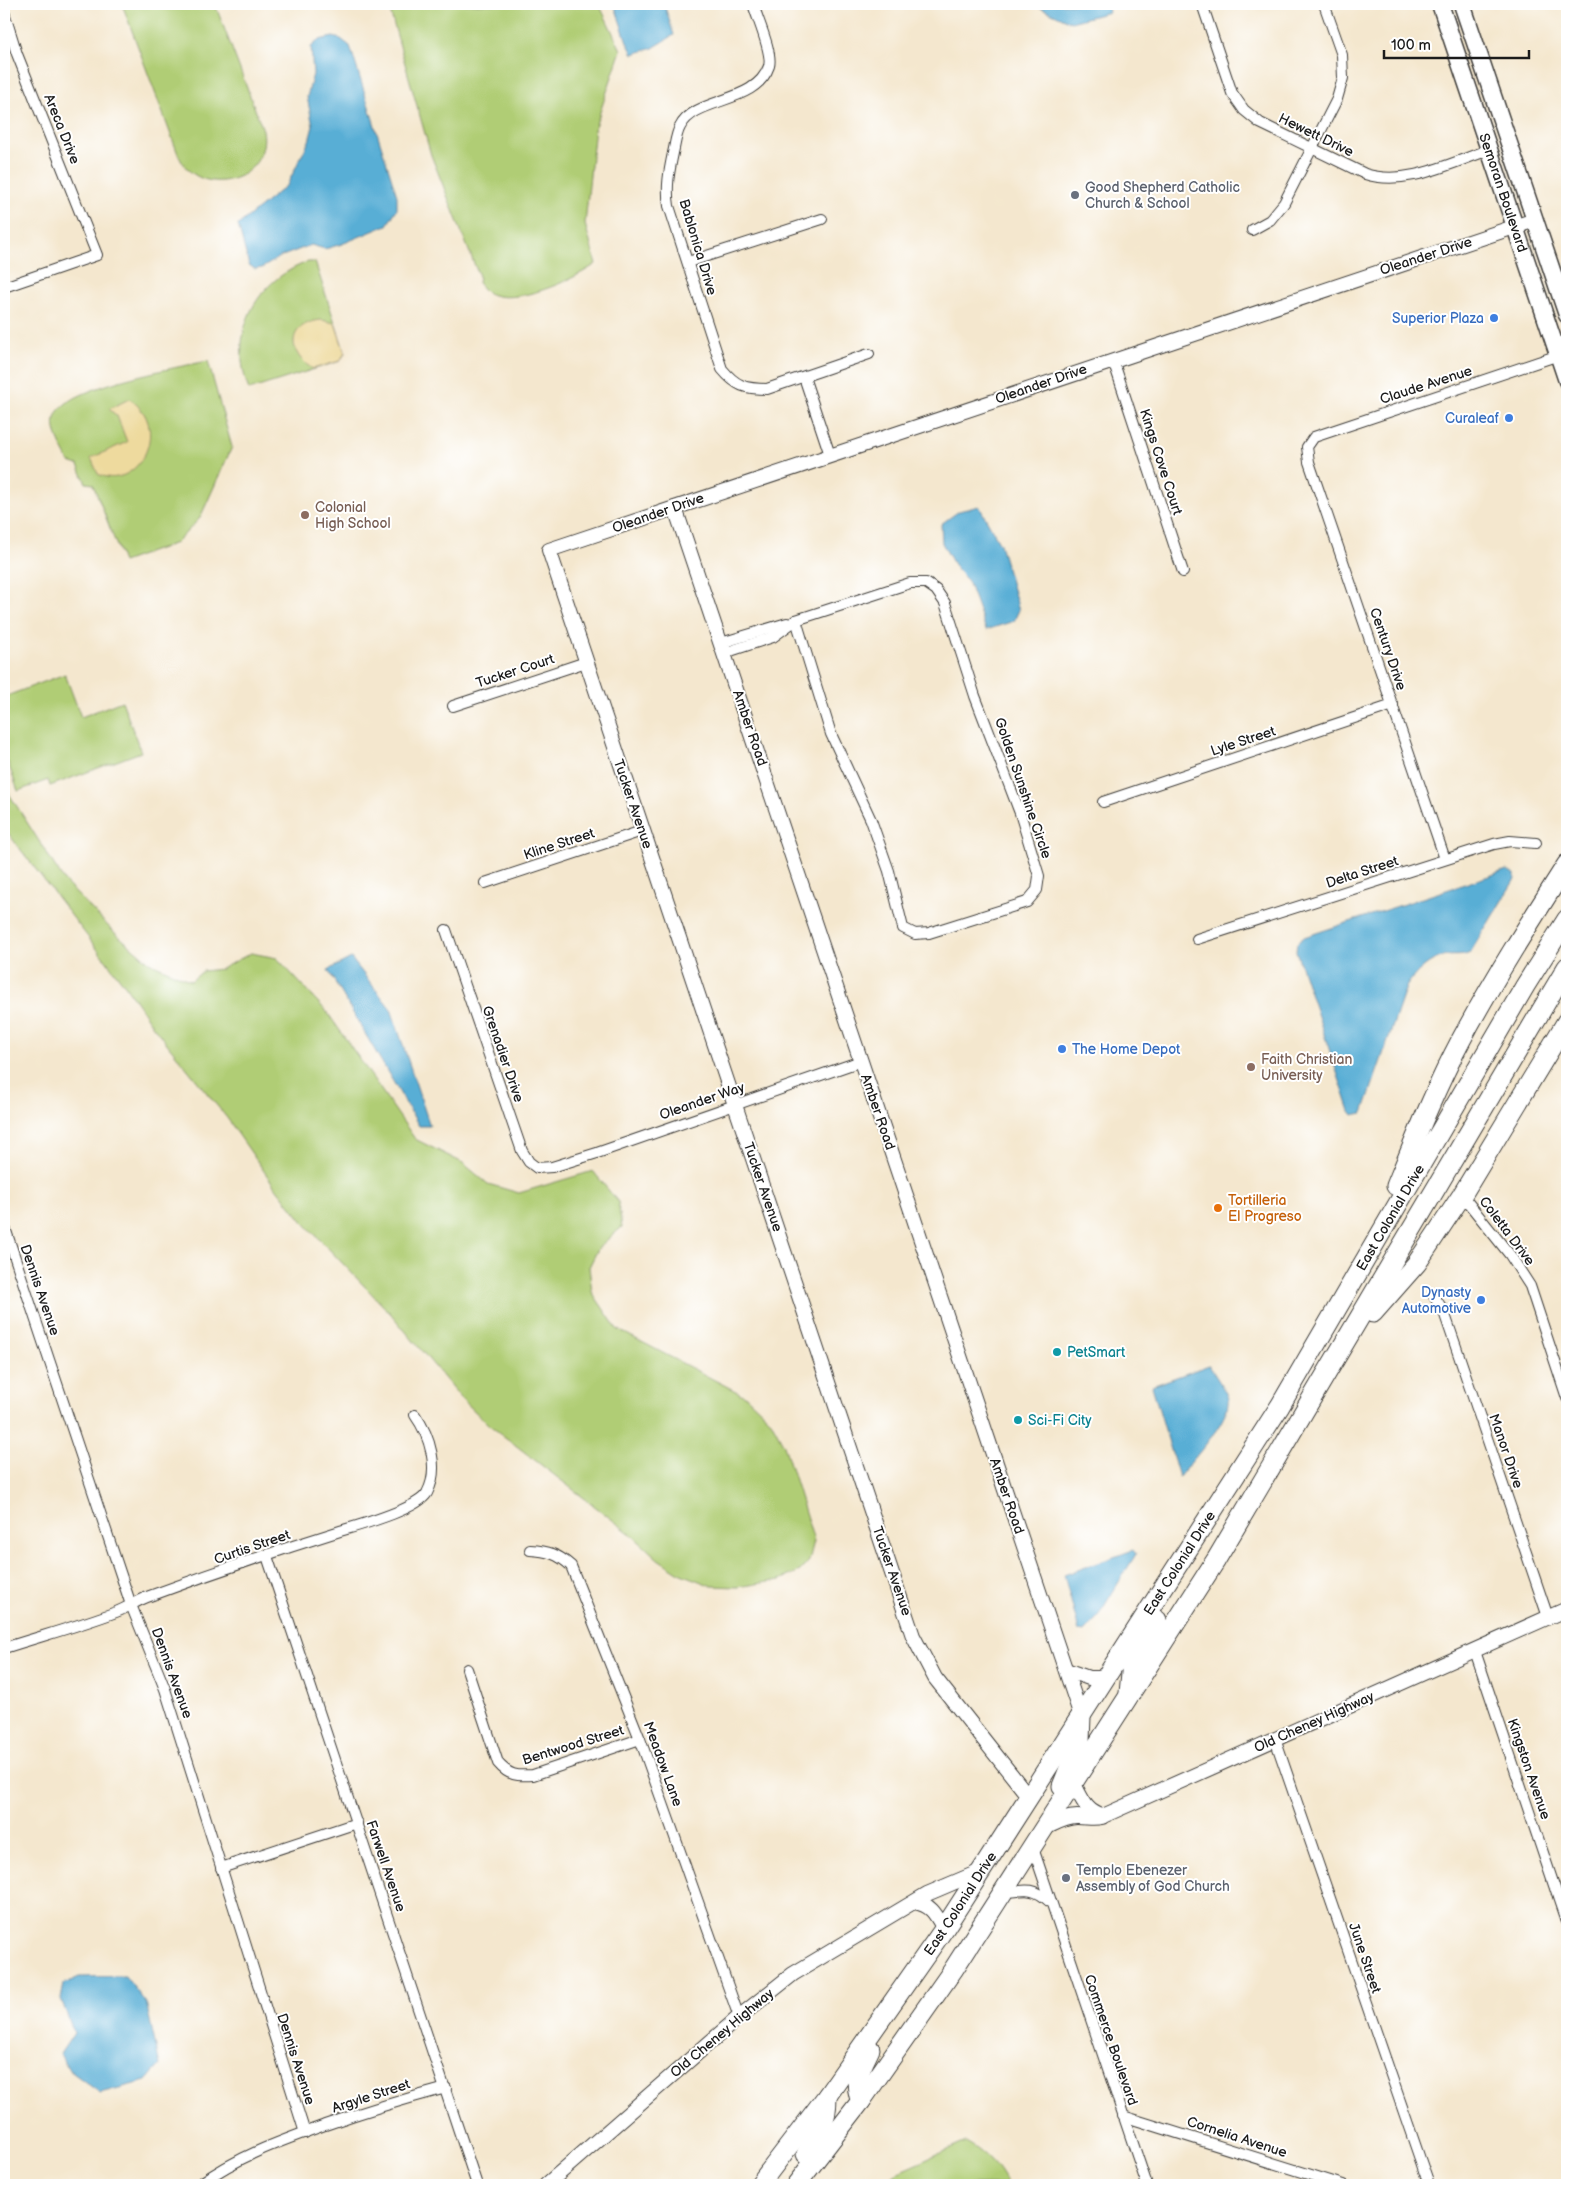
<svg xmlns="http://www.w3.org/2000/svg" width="1571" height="2189" viewBox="0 0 1571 2189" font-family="'Balsamiq Sans',sans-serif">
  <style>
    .green { fill: #b0cd74; stroke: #667448 }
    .sand { fill: #eeda9e; stroke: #857b5d }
    .water { fill: #58aed5; stroke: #3a6578 }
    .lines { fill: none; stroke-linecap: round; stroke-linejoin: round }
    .street-casing { stroke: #3c3a37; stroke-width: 12 }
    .secondary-casing { stroke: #3c3a37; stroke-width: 16 }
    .primary-casing { stroke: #3c3a37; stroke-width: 19 }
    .highway-casing { stroke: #3c3a37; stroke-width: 21 }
    .street { stroke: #fff; stroke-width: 10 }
    .secondary { stroke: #fff; stroke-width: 14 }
    .primary { stroke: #fff; stroke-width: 16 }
    .highway { stroke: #fff; stroke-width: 19 }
    .worship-dot { fill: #6b7280; stroke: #fff; stroke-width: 2 }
    .shop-dot { fill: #3f7fe0; stroke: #fff; stroke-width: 2 }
    .education-dot { fill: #8d6e63; stroke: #fff; stroke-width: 2 }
    .food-dot { fill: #e8710a; stroke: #fff; stroke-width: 2 }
    .culture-dot { fill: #0f9aa8; stroke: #fff; stroke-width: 2 }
    .labels { text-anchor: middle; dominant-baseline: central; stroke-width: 4; stroke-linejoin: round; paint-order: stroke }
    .street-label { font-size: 14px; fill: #1c1c1c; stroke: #fff }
    .worship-label { font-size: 14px; fill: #5b616d; stroke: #fff; text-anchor: start }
    .shop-label { font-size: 14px; fill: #366cbe; stroke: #fff; text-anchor: end }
    .education-label { font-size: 14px; fill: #785e54; stroke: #fff; text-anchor: start }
    .food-label { font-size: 14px; fill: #c56008; stroke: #fff; text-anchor: start }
    .culture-label { font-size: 14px; fill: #0d838f; stroke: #fff; text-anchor: start }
  </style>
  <rect width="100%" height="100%" fill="#fff"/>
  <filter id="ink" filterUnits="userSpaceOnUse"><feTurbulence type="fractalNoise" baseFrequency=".02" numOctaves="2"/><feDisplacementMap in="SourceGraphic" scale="10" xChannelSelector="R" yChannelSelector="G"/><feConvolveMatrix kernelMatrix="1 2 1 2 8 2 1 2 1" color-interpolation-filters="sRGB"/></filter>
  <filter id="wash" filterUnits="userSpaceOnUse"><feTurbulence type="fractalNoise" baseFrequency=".0096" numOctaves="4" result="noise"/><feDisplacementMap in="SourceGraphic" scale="20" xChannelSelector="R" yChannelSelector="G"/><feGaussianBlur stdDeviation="1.12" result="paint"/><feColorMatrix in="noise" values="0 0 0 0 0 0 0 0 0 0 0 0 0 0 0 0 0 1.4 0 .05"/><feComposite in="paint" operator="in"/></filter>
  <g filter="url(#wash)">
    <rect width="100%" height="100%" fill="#f4e7ce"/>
    <g class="green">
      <path d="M122 4H215L263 130C272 182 197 202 178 154Z"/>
      <path d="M388 4H599L621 50 595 127 585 224 596 264C573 280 513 308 486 292 484 290 481 286 478 283L479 276 431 155Z"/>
      <path d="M308 262H315L345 353 340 361 249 390C228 336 253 281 308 262Z"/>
      <path d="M208 361 232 447 200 518 176 543 123 562 93 484 86 483 78 465 69 462C63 448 50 430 56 415 67 386 179 367 208 361Z"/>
      <path d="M65 674 81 717 122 701 141 752 50 786 48 780 18 791 4 752V697Z"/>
      <path d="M4 786 65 882 114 932 149 962 191 981 203 971 221 969 251 953 277 958 327 1012 415 1139 463 1163 488 1184 519 1193 593 1171 618 1202 622 1227 599 1247 589 1267 592 1292 617 1329 747 1397 770 1419 784 1445 814 1541 809 1561 800 1571 780 1580 738 1587 712 1586 681 1574 658 1559 632 1535 488 1424 460 1397 391 1314 303 1222 273 1184 227 1118 152 1025 124 984 4 828Z"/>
      <path d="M966 2142C985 2153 997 2165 1007 2185H881L896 2173Z"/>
    </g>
    <g class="sand">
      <path d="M321 320 335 323 345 353 340 361 313 369C287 353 286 324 321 320Z"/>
      <path d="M129 399C135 402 139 407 143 412 164 443 131 491 98 474L91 458 127 442 117 416 109 409Z"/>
    </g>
    <g class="water">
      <path d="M614 4H664L674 35 653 48 633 54 627 42Z"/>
      <path d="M1033 4H1107L1109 12 1071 22Z"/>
      <path d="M333 37 341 39 350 46 397 196V209L387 225 342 244 325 249 311 245 280 257 262 268 255 269 249 265 238 225 287 185 309 141 313 126 307 97 313 74 311 47 319 40Z"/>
      <path d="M979 506 1000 544 1019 610 1014 621 986 630 968 581 957 570 942 543 941 524 959 511Z"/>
      <path d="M1507 870 1515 874V879L1470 953C1462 957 1454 955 1446 956 1429 959 1415 973 1406 987L1363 1113 1353 1115 1350 1111 1296 951 1297 943 1304 937Z"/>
      <path d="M351 958 391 1009 430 1126H419L328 970Z"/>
      <path d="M1209 1365C1214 1374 1227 1392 1228 1399 1231 1420 1192 1460 1179 1477L1152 1386Z"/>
      <path d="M1133 1550 1136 1554 1097 1618 1084 1632 1079 1631 1064 1575Z"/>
      <path d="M125 1976 146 2003 160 2065 146 2081 100 2093 69 2070 60 2054 74 2033 61 1999 64 1984 79 1977Z"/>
    </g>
  </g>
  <g filter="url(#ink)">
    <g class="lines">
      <defs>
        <g id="street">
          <path d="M753 4C757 18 773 53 769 66 756 105 695 96 680 127 676 134 675 145 673 153 669 172 666 187 669 206L722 369C736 386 745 389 767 389L869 354"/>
          <path d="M1202 4 1232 93 1244 110 1260 123 1365 174C1406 187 1450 163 1489 150"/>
          <path d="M4 12 17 54 97 255 4 287"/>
          <path d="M1252 230 1270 220 1284 203 1337 99 1343 78 1342 55 1324 4"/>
          <path d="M688 262 822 219"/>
          <path d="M1113 360 1183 572"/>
          <path d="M804 377 830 455"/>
          <path d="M910 583H926L936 590 945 603 975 696 1020 813 1039 876 1037 890 1027 902 929 933 915 934 903 928 889 871 871 820 831 734 796 620Z"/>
          <path d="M721 643 787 623"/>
          <path d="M724 653 773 637 796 620"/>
          <path d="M453 706 586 662"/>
          <path d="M1103 802 1393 705"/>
          <path d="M1445 859 1309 462 1307 447 1314 437 1559 355"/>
          <path d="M485 883 642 831"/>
          <path d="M446 930 522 1151 529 1162 537 1168 552 1167 597 1153 861 1061"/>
          <path d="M1197 939 1494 844 1510 841 1536 843"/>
          <path d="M1462 1195 1510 1255 1530 1286 1567 1398"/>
          <path d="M4 1225 131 1605 165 1689 305 2133"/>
          <path d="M1434 1296 1444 1312 1455 1344 1548 1617"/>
          <path d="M530 1550C548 1551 558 1554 571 1566L640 1739 739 2017"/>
          <path d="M267 1556 477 2185"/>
          <path d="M4 1648C41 1636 79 1626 116 1612 127 1608 136 1601 147 1597 209 1574 273 1552 337 1532 356 1526 417 1510 427 1493 440 1469 430 1436 415 1415"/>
          <path d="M1475 1651 1567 1924"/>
          <path d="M467 1669 498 1763C509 1776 517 1776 533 1775L640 1739"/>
          <path d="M1275 1739 1429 2185"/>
          <path d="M1033 1848 1147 2185"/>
          <path d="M221 1868 357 1823"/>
          <path d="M1003 1893C1025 1890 1033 1886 1050 1902"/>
          <path d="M1123 2116 1343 2185"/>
          <path d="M198 2185C239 2156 278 2142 325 2125 365 2111 405 2099 446 2088"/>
        </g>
        <g id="secondary">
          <path d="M675 508 1081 1716"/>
          <path d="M1066 1670 1089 1678H1105"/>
          <path d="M1074 1784C1082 1799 1086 1812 1103 1816L1567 1609"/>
          <path d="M1029 1797 935 1678 913 1636 549 550 1535 220"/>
          <path d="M1045 1828C1056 1823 1065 1817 1077 1817 1086 1817 1093 1819 1102 1817"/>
          <path d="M915 1902C932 1905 936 1915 944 1929"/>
          <path d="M546 2185 739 2017 793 1974 927 1894 981 1871"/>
        </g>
        <g id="primary">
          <path id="s1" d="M1440 4 1567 381"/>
          <path d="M1462 4 1567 315"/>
        </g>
        <g id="highway">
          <path d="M1396 1186C1416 1137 1436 1087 1461 1040 1493 980 1530 922 1567 864"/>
          <path d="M1373 1313 1417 1263 1462 1195 1567 1021"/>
          <path d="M1129 1693 1132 1663 1157 1620"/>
          <path d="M1062 1786 1080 1741 1081 1716"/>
          <path d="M861 2101C852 2080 861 2069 870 2049"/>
          <path d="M806 2154C821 2132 827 2122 827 2096"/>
          <path id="s2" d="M759 2185 827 2096 944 1929 1280 1406 1525 986 1567 919"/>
          <path d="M796 2185 861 2101 953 1970 1216 1560 1567 967"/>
        </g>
      </defs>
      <use href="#street" class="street-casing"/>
      <use href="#secondary" class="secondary-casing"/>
      <use href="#primary" class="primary-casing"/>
      <use href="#highway" class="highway-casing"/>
      <use href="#street" class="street"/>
      <use href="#secondary" class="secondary"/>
      <use href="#primary" class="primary"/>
      <use href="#highway" class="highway"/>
    </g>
  </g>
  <g class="worship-dot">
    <circle cx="1075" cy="195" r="5"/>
    <circle cx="1066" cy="1878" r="5"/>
  </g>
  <g class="shop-dot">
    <circle cx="1494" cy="318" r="5"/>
    <circle cx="1509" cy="418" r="5"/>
    <circle cx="1062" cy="1049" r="5"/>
    <circle cx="1481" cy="1300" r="5"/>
  </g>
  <g class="education-dot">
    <circle cx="305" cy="515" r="5"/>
    <circle cx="1251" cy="1067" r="5"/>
  </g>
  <circle class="food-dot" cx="1218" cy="1208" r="5"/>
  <g class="culture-dot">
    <circle cx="1057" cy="1352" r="5"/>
    <circle cx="1018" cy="1420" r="5"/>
  </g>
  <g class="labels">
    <g class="street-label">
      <text transform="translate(62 129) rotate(68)">Areca Drive</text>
      <text transform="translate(1316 135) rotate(26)">Hewett Drive</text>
      <text stroke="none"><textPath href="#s1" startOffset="199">Semoran Boulevard</textPath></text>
      <text transform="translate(698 247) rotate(73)">Bablonica Drive</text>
      <text transform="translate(1426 256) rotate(-18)">Oleander Drive</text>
      <text transform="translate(1041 384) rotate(-19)">Oleander Drive</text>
      <text transform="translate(1426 385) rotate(-18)">Claude Avenue</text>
      <text transform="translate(1161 462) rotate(72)">Kings Cove Court</text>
      <text transform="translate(658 513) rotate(-19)">Oleander Drive</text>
      <text transform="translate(1388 649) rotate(71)">Century Drive</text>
      <text transform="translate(515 671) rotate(-18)">Tucker Court</text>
      <text transform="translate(750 728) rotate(71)">Amber Road</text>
      <text transform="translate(1243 741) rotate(-18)">Lyle Street</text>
      <text transform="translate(1023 788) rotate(71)">Golden Sunshine Circle</text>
      <text transform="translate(633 804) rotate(71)">Tucker Avenue</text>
      <text transform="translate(559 844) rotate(-18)">Kline Street</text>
      <text transform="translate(1362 872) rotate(-18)">Delta Street</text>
      <text transform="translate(503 1054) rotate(71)">Grenadier Drive</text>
      <text transform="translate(702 1101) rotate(-19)">Oleander Way</text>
      <text transform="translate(878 1112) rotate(71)">Amber Road</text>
      <text transform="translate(763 1187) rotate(71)">Tucker Avenue</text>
      <text stroke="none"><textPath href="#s2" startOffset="1156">East Colonial Drive</textPath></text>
      <text transform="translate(1507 1231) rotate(53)">Coletta Drive</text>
      <text transform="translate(40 1290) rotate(71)">Dennis Avenue</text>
      <text transform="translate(1506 1451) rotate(71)">Manor Drive</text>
      <text transform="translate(1007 1496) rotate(71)">Amber Road</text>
      <text transform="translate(252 1547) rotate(-19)">Curtis Street</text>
      <text stroke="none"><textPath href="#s2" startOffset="751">East Colonial Drive</textPath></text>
      <text transform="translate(892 1571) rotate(71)">Tucker Avenue</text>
      <text transform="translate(172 1673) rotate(70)">Dennis Avenue</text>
      <text transform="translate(1314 1722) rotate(-24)">Old Cheney Highway</text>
      <text transform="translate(573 1745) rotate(-17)">Bentwood Street</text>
      <text transform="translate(663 1764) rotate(70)">Meadow Lane</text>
      <text transform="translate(1529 1769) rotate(71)">Kingston Avenue</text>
      <text transform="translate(386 1866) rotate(71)">Farwell Avenue</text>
      <text stroke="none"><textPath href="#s2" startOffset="346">East Colonial Drive</textPath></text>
      <text transform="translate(1365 1958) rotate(71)">June Street</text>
      <text transform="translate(722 2033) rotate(-40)">Old Cheney Highway</text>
      <text transform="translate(1111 2040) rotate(71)">Commerce Boulevard</text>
      <text transform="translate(296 2059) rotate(72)">Dennis Avenue</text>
      <text transform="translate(371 2096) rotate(-18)">Argyle Street</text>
      <text transform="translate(1237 2137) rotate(18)">Cornelia Avenue</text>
    </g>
    <g class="worship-label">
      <text x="1085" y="187">Good Shepherd Catholic<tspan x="1085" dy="16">Church &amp; School</tspan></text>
      <text x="1076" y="1870">Templo Ebenezer<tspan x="1076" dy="16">Assembly of God Church</tspan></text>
    </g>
    <g class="shop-label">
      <text x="1484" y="318">Superior Plaza</text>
      <text x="1499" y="418">Curaleaf</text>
      <text x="1072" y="1049" text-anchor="start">The Home Depot</text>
      <text x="1471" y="1292">Dynasty<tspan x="1471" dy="16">Automotive</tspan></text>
    </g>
    <g class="education-label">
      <text x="315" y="507">Colonial<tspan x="315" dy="16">High School</tspan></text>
      <text x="1261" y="1059">Faith Christian<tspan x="1261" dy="16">University</tspan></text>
    </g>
    <g class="food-label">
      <text x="1228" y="1200">Tortilleria<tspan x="1228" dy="16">El Progreso</tspan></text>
    </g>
    <g class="culture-label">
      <text x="1067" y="1352">PetSmart</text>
      <text x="1028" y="1420">Sci-Fi City</text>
    </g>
  </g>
  <rect width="1571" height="2189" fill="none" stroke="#fff" stroke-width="20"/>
  <path d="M1384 50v8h145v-8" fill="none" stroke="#1c1c1c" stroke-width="2.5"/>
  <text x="1391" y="50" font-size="15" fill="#1c1c1c" stroke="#ffffff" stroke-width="4" paint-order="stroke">100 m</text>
</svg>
